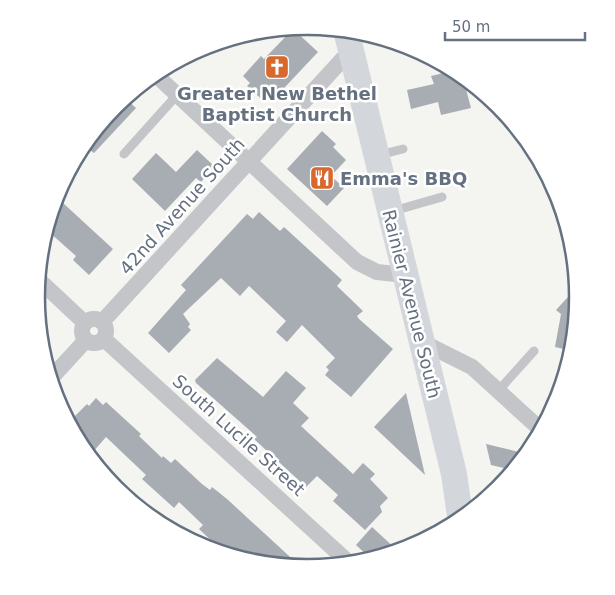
<svg xmlns="http://www.w3.org/2000/svg" width="615" height="595" viewBox="0 0 615 595" font-family="'DejaVu Sans',sans-serif">
  <style>
    .building { fill: #a7adb3 }
    .lines { fill: none; stroke-linecap: round; stroke-linejoin: round }
    .service { stroke: #c3c5c9; stroke-width: 9 }
    .minor { stroke: #c3c5c9; stroke-width: 16 }
    .primary { stroke: #d3d7db; stroke-width: 26 }
    .labels { text-anchor: middle; dominant-baseline: central; stroke-width: 5; stroke-linejoin: round; paint-order: stroke }
    .poi-label { font-size: 18px; font-weight: bold; fill: #657180; stroke: #fff }
    .street-label { font-size: 18px; fill: #657180; stroke: #fff }
    .rim { fill: none; stroke: #657180; stroke-width: 2.5 }
  </style>
  <rect width="100%" height="100%" fill="#f4f4f1"/>
  <g class="building">
    <path d="M293 29 318 52 271 102 268 99 265 102 247 86 250 83 243 76 261 56 264 59Z"/>
    <path d="M448 72 464 82 471 108 441 115 438 102 411 109 407 90 434 84 431 76Z"/>
    <path d="M126 99 136 108 94 153 87 148 116 106Z"/>
    <path d="M322 131 336 144 333 147 346 160 331 176 344 188 327 206 287 169Z"/>
    <path d="M197 150 215 167 201 182 196 178 165 211 132 179 156 153 176 172Z"/>
    <path d="M63 203 113 249 89 275 73 260 76 256 49 232 53 213Z"/>
    <path d="M259 212 280 231 284 227 342 280 337 286 363 311 357 316 359 319 393 349 351 397 325 375 329 370 326 367 335 358 302 325 287 342 276 332 286 321 249 286 240 296 221 278 183 314 190 324 188 327 191 330 169 353 148 333 186 290 181 285 247 214 253 219Z"/>
    <path d="M577 287 579 298 568 350 555 347 561 314 556 310Z"/>
    <path d="M217 358 263 397 286 371 306 388 293 403 309 418 301 426 353 474 363 463 375 474 370 479 388 498 380 506 382 512 365 530 333 501 338 495 317 476 306 487 254 439 257 437 196 383 195 380Z"/>
    <path d="M406 393 425 475 374 427Z"/>
    <path d="M96 398 103 405 106 402 141 434 139 436 162 458 163 456 171 463 175 459 202 484 210 490 212 487 227 499 301 567 212 550 216 545 199 529 203 525 179 502 174 508 142 479 146 475 106 437 92 453 70 421 87 404 89 406Z"/>
    <path d="M486 444 523 453 512 470 491 465Z"/>
    <path d="M372 527 398 551 369 557 356 545Z"/>
  </g>
  <g class="lines">
    <g class="service">
      <path d="M124 154 177 95"/>
      <path d="M379 155 403 149"/>
      <path d="M393 211 442 197"/>
      <path d="M498 391 534 351"/>
    </g>
    <g class="minor">
      <path d="M158 77 357 262 377 272 405 275"/>
      <path d="M40 281 85 323"/>
      <circle cx="94" cy="331" r="12"/>
      <path d="M102 322 351 50"/>
      <path d="M104 339 347 561"/>
      <path d="M422 342 472 367 540 429"/>
      <path d="M52 377 86 340"/>
    </g>
    <path class="primary" d="M347 34 454 474 460 516"/>
  </g>
  <defs>
    <symbol id="church-square" viewBox="-11 -11 22 22"><rect x="-9" y="-9" width="18" height="18" rx="4" fill="#d8682d" stroke="#fff"/><path d="M-1.2-6h2.4v3.5h3.3v2.4h-3.3V6h-2.4V-.1h-3.3v-2.4h3.3Z" fill="#fff"/></symbol>
    <symbol id="restaurant-square" viewBox="-11 -11 22 22"><rect x="-9" y="-9" width="18" height="18" rx="4" fill="#d8682d" stroke="#fff"/><path d="M-5-6h1v4h1v-4h1v4h1v-4h1v5L-1.5 .5V6h-2V.5L-5-1ZM5-6V6H3V1.5H1.5Q1.5-4 5-6Z" fill="#fff"/></symbol>
  </defs>
  <g fill-rule="evenodd">
    <use href="#church-square" x="263" y="53" width="28" height="28"/>
    <use href="#restaurant-square" x="308" y="164" width="28" height="28"/>
  </g>
  <g class="labels">
    <g class="poi-label">
      <text x="277" y="93">Greater New Bethel<tspan x="277" dy="21">Baptist Church</tspan></text>
      <text x="340" y="178" text-anchor="start">Emma's BBQ</text>
    </g>
    <g class="street-label">
      <text transform="translate(182 206) rotate(-48)">42nd Avenue South</text>
      <text transform="translate(412 304) rotate(76)">Rainier Avenue South</text>
      <text transform="translate(239 435) rotate(42)">South Lucile Street</text>
    </g>
  </g>
  <path d="M0 0H615V595H0ZM45 297a262 262 0 1 1 524 0a262 262 0 1 1-524 0Z" fill="#fff" fill-rule="evenodd"/>
  <path class="rim" d="M45 297a262 262 0 1 1 524 0a262 262 0 1 1-524 0Z"/>
  <path d="M445 32v8h140v-8" fill="none" stroke="#657180" stroke-width="2.5"/>
  <text x="452" y="32" font-size="15" fill="#657180" stroke="#ffffff" stroke-width="4" paint-order="stroke">50 m</text>
</svg>
